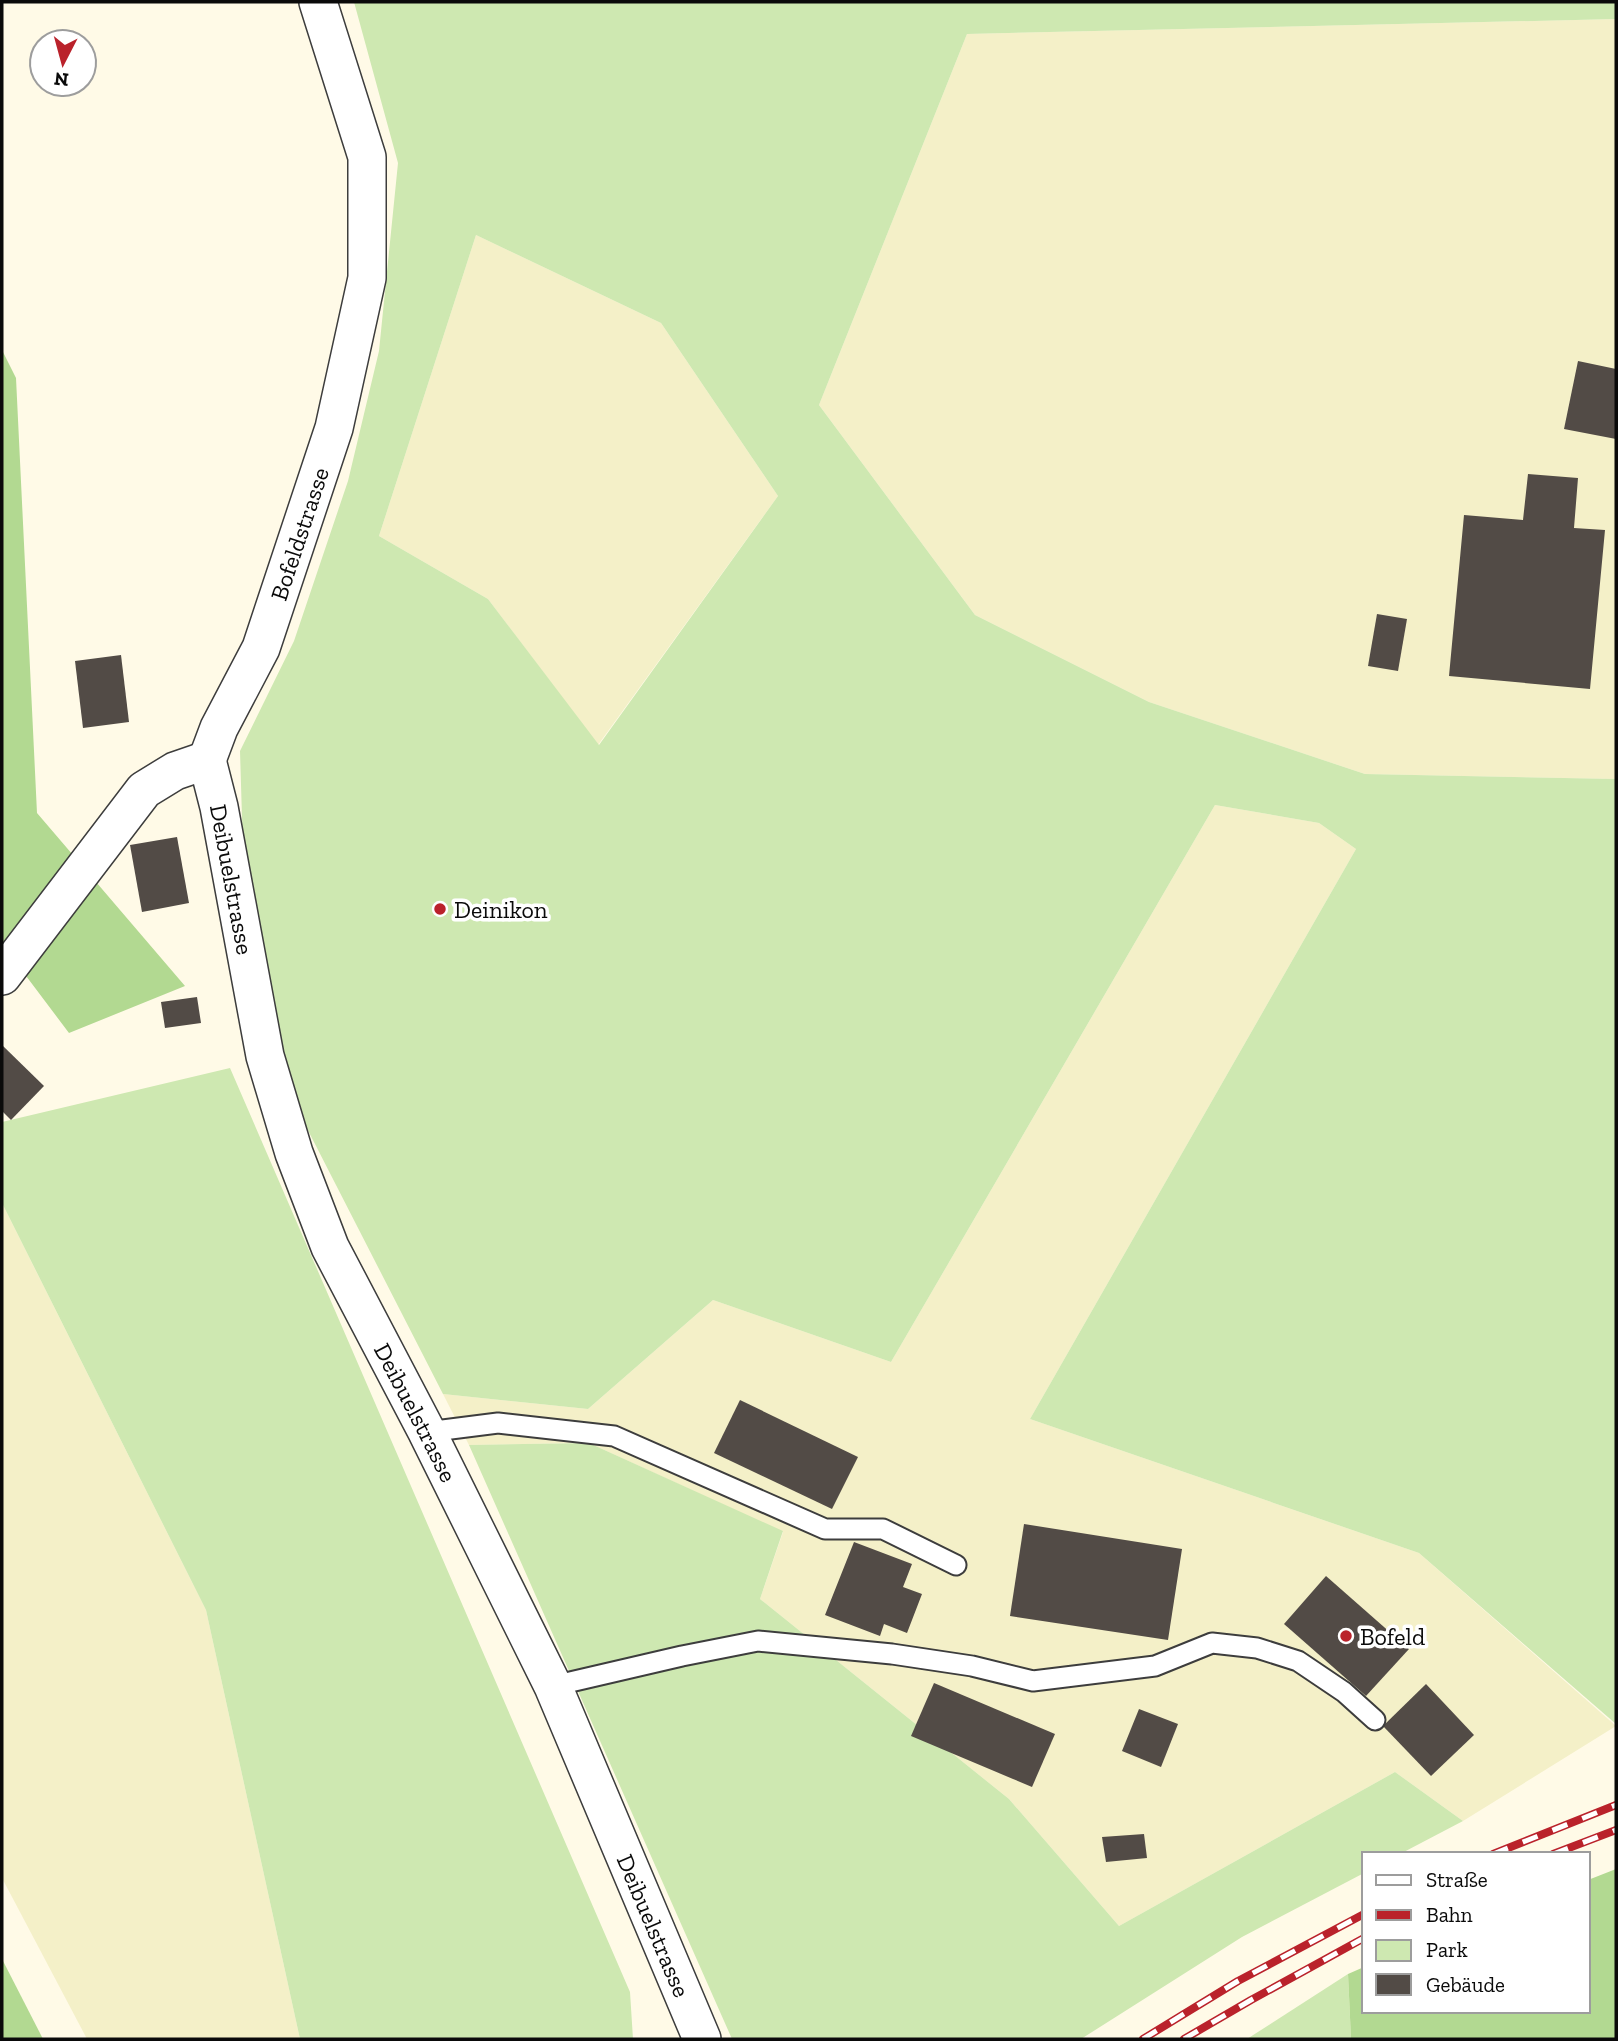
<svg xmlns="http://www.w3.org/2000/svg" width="1618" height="2041" viewBox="0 0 1618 2041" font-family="'Zilla Slab',serif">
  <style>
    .farmland { fill: #f4f0c8 }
    .green { fill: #cee8b1; fill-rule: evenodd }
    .forest { fill: #b2d991 }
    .building { fill: #524b46 }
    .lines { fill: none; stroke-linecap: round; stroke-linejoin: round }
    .lane-casing { stroke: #3d3d3d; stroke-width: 23 }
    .street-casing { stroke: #3d3d3d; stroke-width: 40 }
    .lane { stroke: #fff; stroke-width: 19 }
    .street { stroke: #fff; stroke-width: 37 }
    .rail-casing { stroke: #ba222b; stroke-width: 8 }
    .rail { stroke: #fff; stroke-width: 5; stroke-dasharray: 16; stroke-linecap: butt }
    .poi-dot { fill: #ba222b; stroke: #fff; stroke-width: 2.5 }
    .labels { text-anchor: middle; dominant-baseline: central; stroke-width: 7; stroke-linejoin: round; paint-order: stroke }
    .street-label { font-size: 24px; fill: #0a0a0a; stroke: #fff }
    .poi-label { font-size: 24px; fill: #0a0a0a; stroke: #fff; text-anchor: start }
  </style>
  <rect width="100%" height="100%" fill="#fffae7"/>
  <g class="farmland">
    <path d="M1616 19V779L1365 774 1149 702 975 615 819 405 967 34Z"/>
    <path d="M476 235 661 323 778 496 598 745 488 599 379 536Z"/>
    <path d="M1215 805 1319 823 1356 849 1030 1419 1419 1553 1616 1726 1463 1821 1395 1772 1119 1926 1009 1799 760 1599 783 1532 589 1443 469 1445 443 1394 588 1409 713 1300 891 1362Z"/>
    <path d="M2 1203 206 1610 300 2039H87L2 1878Z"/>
  </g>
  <g class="green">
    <path d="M354 2H1616V19L967 34 819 405 975 615 1149 702 1365 774 1616 779V1724L1419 1553 1030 1419 1356 849 1319 823 1215 805 891 1362 713 1300 588 1409 443 1394 272 1060 243 851 240 751 294 641 348 481 379 351 398 163ZM476 235 661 323 778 496 599 745 488 599 379 536Z"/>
    <path d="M230 1068 630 1992 633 2039H300L206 1610 2 1203V1122Z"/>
    <path d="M589 1443 783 1531 760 1599 1009 1799 1119 1926 1395 1772 1463 1821 1400 1854H1364V1873L1242 1937 1081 2039H732L469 1445Z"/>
    <path d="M1348 1974 1351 2039H1247Z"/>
  </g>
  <g class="forest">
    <path d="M2 350 16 378 37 813 185 986 69 1033 2 944Z"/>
    <path d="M1616 1869V2039H1351L1348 1974 1364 1967V2011H1588V1880Z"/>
    <path d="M2 1959 43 2039H2Z"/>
  </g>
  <g class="building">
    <path d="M1578 361 1616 369V439L1564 429Z"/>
    <path d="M1528 474 1578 478 1574 528 1605 530 1590 689 1449 676 1464 515 1523 520Z"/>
    <path d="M1377 614 1407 619 1398 671 1368 666Z"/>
    <path d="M121 655 129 722 83 728 75 661Z"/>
    <path d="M177 837 189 903 142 912 130 845Z"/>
    <path d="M197 997 201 1023 165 1028 161 1002Z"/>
    <path d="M2 1045 44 1086 11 1120 2 1111Z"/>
    <path d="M740 1400 858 1457 832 1509 714 1453Z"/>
    <path d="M1024 1524 1182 1549 1168 1640 1010 1616Z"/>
    <path d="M854 1542 912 1564 903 1587 922 1594 907 1633 884 1624 880 1636 825 1615Z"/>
    <path d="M1326 1576 1409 1649 1366 1696 1284 1624Z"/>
    <path d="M934 1683 1055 1734 1032 1787 911 1736Z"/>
    <path d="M1426 1684 1474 1735 1431 1776 1383 1726Z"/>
    <path d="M1139 1709 1178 1724 1161 1767 1122 1751Z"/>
    <path d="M1144 1834 1147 1858 1106 1862 1102 1837Z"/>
  </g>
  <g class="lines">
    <defs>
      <g id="lane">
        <path d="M427 1432 498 1423 614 1436 825 1529H883L956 1565"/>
        <path d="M553 1686 682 1656 758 1641 892 1654 972 1666 1033 1681 1155 1666 1212 1643 1257 1648 1298 1661 1344 1692 1375 1720"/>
      </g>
      <g id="street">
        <path id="s1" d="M207 760 219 807 265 1056 294 1153 330 1247 427 1432 553 1686 702 2039"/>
        <path id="s2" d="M207 760 219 728 261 648 334 428 367 278V157L318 2"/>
        <path d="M2 976 144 790 175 771 207 760"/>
      </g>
    </defs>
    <use href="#lane" class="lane-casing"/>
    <use href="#street" class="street-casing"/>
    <use href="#lane" class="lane"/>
    <use href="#street" class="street"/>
    <defs>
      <g id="rail">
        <path d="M1493 1854 1616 1805"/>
        <path d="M1553 1854 1616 1830"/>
        <path d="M1143 2039 1238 1981 1364 1914"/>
        <path d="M1184 2039 1251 2000 1364 1938"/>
      </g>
    </defs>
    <use href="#rail" class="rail-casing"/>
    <use href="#rail" class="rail"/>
  </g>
  <g class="poi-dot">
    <circle cx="440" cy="909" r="7"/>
    <circle cx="1346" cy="1636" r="7"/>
  </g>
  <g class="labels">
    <g class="street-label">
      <text stroke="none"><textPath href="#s2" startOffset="245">Bofeldstrasse</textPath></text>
      <text stroke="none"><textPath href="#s1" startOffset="122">Deibuelstrasse</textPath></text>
      <text stroke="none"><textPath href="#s1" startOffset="690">Deibuelstrasse</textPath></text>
      <text stroke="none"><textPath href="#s1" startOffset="1256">Deibuelstrasse</textPath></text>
    </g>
    <g class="poi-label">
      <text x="454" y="909">Deinikon</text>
      <text x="1360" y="1636">Bofeld</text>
    </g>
  </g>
  <rect width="1618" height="2041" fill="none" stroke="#0a0a0a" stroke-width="7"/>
  <rect x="1362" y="1852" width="228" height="161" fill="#ffffff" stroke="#9d9d9d" stroke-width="2"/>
  <rect x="1376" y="1875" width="35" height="10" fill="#ffffff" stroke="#9d9d9d" stroke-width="2"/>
  <text x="1426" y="1887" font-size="21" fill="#0a0a0a">Straße</text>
  <rect x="1376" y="1910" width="35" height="10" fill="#ba222b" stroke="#9d9d9d" stroke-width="2"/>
  <text x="1426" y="1922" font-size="21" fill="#0a0a0a">Bahn</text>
  <rect x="1376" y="1940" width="35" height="21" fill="#cee8b1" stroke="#9d9d9d" stroke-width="2"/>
  <text x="1426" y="1957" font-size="21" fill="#0a0a0a">Park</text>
  <rect x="1376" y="1974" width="35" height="21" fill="#524b46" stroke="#9d9d9d" stroke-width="2"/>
  <text x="1426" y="1992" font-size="21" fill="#0a0a0a">Gebäude</text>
  <g transform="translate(63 63) rotate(186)"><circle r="33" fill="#ffffff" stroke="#9d9d9d" stroke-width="2"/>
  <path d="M0-5L12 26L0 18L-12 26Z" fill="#ba222b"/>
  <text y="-10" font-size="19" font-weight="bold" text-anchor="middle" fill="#0a0a0a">N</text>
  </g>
</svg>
